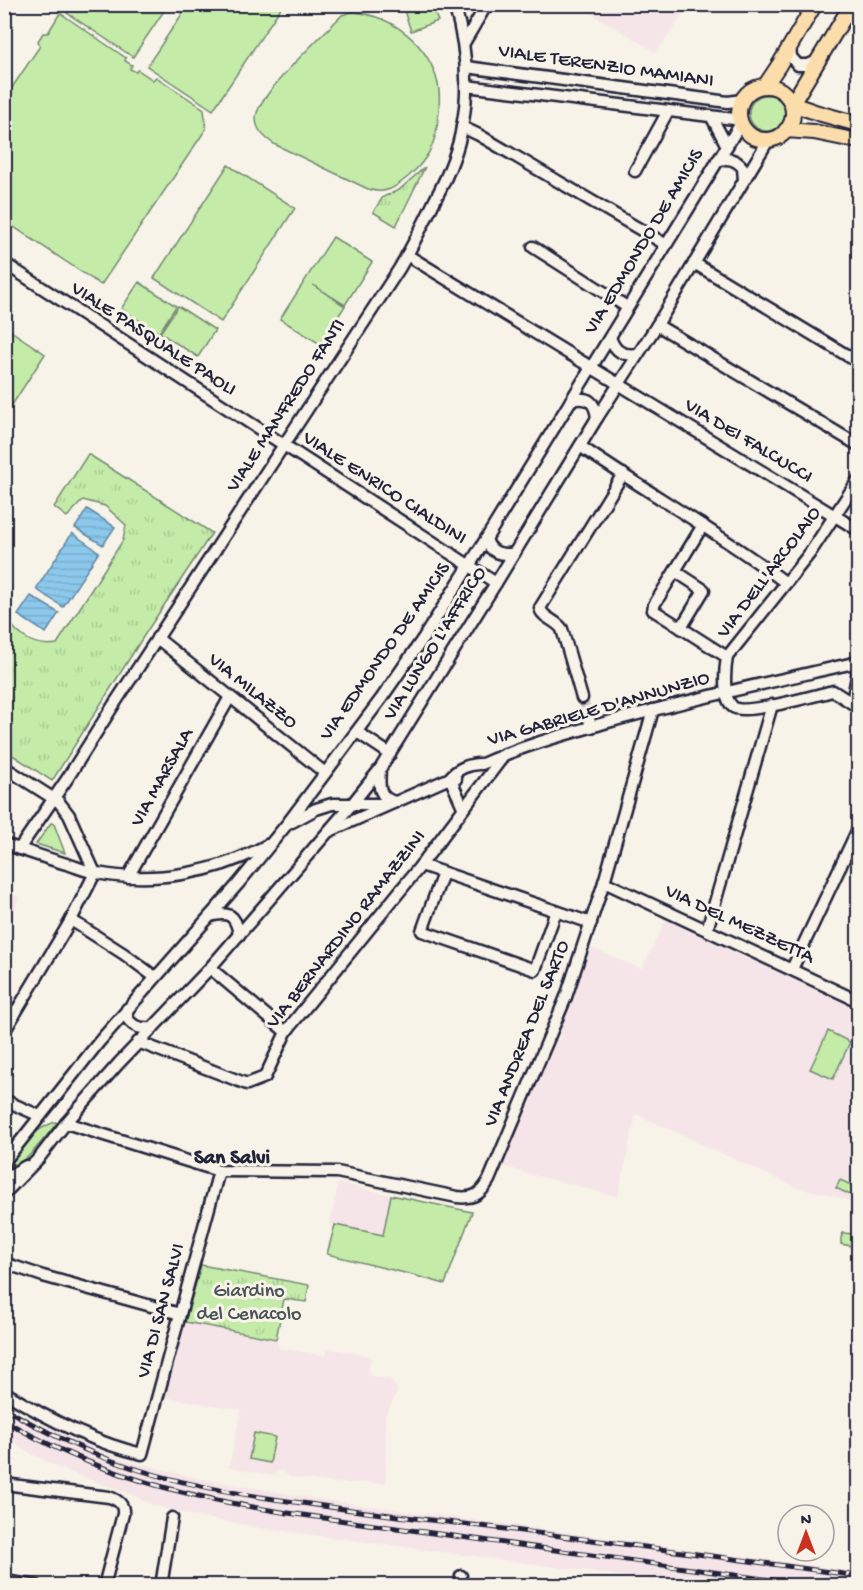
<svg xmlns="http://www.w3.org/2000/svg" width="863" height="1590" viewBox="0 0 863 1590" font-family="'Gochi Hand',sans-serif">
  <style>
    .built { fill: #f5e5e8 }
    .grass { fill: #c4eca8; stroke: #738772; stroke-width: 1.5 }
    .park { fill: url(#park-tufts); stroke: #738772; stroke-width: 1.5 }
    .water { fill: url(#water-rules); stroke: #6186a5; stroke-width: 1.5 }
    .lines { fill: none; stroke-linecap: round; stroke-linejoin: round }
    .minor-tunnel { stroke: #ccc9c5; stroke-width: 10; stroke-dasharray: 10 5; stroke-linecap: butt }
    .minor-casing { stroke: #22223b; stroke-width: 15 }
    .major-casing { stroke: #22223b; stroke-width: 18 }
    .minor { stroke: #f7f3e8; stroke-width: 10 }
    .major { stroke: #fbddab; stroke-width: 14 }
    .rail-casing { stroke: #22223b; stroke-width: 5 }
    .rail { stroke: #f7f3e8; stroke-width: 3; stroke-dasharray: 9; stroke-linecap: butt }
    .labels { text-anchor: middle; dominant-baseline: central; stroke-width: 6; stroke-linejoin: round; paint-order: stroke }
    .street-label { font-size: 20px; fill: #22223b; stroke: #f7f3e8 }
    .park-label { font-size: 20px; fill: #4a5456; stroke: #f7f3e8 }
    .neighbourhood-label { font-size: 21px; font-weight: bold; fill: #22223b; stroke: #f7f3e8 }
  </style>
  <defs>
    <pattern id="park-tufts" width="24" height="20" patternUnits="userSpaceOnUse" patternTransform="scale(1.5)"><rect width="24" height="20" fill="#c4eca8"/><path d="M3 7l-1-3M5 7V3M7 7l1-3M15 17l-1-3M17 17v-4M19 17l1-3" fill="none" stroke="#a8ca92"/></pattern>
    <pattern id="water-rules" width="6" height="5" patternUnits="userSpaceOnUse" patternTransform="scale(1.5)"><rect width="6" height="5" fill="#8bc8eb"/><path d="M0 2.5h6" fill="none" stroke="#78acca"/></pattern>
  </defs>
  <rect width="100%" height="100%" fill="#f7f3e8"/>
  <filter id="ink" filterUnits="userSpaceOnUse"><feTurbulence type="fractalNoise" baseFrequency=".0167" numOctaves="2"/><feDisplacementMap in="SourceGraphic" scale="12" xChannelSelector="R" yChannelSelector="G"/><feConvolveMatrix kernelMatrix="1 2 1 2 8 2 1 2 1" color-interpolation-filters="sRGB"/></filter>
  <g filter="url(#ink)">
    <g class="built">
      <path d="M577 5H689L672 31 656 52Z"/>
      <path d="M5 878 10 880 7 892 19 897 11 919 5 917Z"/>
      <path d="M666 920 858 1010V1204L827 1194 795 1187 636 1114 618 1197 501 1166 536 1083 540 1082 542 1077 540 1074 554 1039 560 1040 562 1038 561 1032 558 1030 589 947 642 969Z"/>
      <path d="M338 1183 391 1195 383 1235 330 1224Z"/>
      <path d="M184 1322 276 1340 279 1348 326 1356 327 1348 371 1356 368 1375 391 1380 398 1390 385 1416 386 1483H335L290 1477 283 1471H278L274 1476 229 1467 241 1410 163 1397Z"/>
      <path d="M4 1407 69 1438 122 1459 196 1478 324 1500 858 1572V1585H694L266 1529 199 1517 153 1505 135 1496 59 1468 24 1450 5 1435Z"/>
    </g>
    <g class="grass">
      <path d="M72 5V4L168 5 133 57 67 13Z"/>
      <path d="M281 5 282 6 213 110 147 66 188 5Z"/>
      <path d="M402 5H431L438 21 411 31Z"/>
      <path d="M352 12C392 15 429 44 438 84 441 97 439 109 438 121 435 146 427 160 409 176 395 188 385 195 368 189L274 144C264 137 256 130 256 118 256 96 325 33 342 15Z"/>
      <path d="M60 13 126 58 125 61 132 65 130 69 136 72 138 70 153 80 156 77 204 109 206 129 101 285 5 221V98L40 46 38 41 43 33H48Z"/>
      <circle cx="767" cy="113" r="18"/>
      <path d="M228 165 295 208 221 322 154 278Z"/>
      <path d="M333 237 372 262 345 305 313 285 345 306 320 344 280 319Z"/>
      <path d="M139 282 176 306 159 333 121 309Z"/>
      <path d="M178 306 215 330 198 357 160 333Z"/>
      <path d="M5 327 45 354 5 416Z"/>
      <path d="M51 823 54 824 65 853 36 844Z"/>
      <path d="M828 1031 850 1042 833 1079 810 1069Z"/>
      <path d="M55 1122 57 1123C47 1135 23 1168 8 1169 16 1149 34 1129 55 1122Z"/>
      <path d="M840 1180 858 1188V1199L836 1188Z"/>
      <path d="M391 1195 472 1212 445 1284 413 1275 327 1254 335 1225 383 1235Z"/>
      <path d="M843 1233 853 1234 852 1246 841 1244V1238Z"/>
      <path d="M254 1433 275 1437 270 1463 249 1459Z"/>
    </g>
    <g class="park">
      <path d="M425 167 396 226 373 212 383 197 399 190Z"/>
      <path d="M88 454 212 533 145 634 52 781 5 750V620C12 624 16 632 24 637 34 644 45 646 57 644L123 540 126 525 105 506 83 500 67 517 54 507Z"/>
      <path d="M201 1265 309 1285 306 1302 284 1299 276 1339 185 1322Z"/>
    </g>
    <g class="water">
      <path d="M87 509 115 527 103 545 75 528Z"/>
      <path d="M72 533 99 552 63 607 36 589Z"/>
      <path d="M31 596 59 613 46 633 18 615Z"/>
    </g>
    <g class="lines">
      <path class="minor-tunnel" d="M582 698 588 715"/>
      <defs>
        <g id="minor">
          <path d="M464 43 487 4"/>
          <path d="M790 46 791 57 798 65H808L817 61"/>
          <path d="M466 67 728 102 742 100"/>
          <path d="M466 86 734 119 740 122"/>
          <path d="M711 116 727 146"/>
          <path d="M462 127 479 135 665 244"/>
          <path d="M717 161C727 157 736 159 743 168L744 180"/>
          <path d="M635 171 668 111"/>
          <path d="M533 247 627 307"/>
          <path d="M407 255 858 530"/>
          <path d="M4 263 496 583"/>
          <path d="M694 263 858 362"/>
          <path d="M657 325 858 445"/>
          <path d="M610 337C615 352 623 356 638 354"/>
          <path d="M571 400C588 396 595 401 597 418"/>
          <path d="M580 446C648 493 720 533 786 583"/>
          <path d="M858 480 810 553 727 657C725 669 722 698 733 707 744 716 816 695 833 691L858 707"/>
          <path d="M486 539C490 553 501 556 514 553"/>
          <path d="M675 571 654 605 653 610 727 657"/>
          <path d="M681 628 704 590 675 571 703 525"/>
          <path d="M157 638 325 773"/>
          <path d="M582 698 562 629C556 620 542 618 540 608L623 474"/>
          <path d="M852 703 858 671"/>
          <path d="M588 715 591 727"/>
          <path d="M357 732 390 754"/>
          <path d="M4 767 59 802 69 815 95 873"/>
          <path d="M380 769C379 785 377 797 395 802"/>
          <path d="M450 778C456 769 471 763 482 764 522 746 566 734 608 722 691 699 775 681 858 662"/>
          <path d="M450 778 463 807"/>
          <path d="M292 822 316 809 332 804H387"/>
          <path d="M330 831 450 778 456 779"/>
          <path d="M4 844C27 851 48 859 70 865 79 868 88 872 97 873 154 884 217 873 267 845"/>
          <path d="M19 849 67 779 113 706 399 269C412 247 424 223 435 200 447 177 458 153 462 127 470 86 466 44 454 4"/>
          <path d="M421 865 591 923"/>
          <path d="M443 873 422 931 535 970 556 911"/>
          <path d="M128 877 230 697"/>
          <path d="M604 882 858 1001"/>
          <path d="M210 916C229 911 236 915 239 935"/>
          <path d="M71 920 124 954 155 977"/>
          <path d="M707 930 772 705"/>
          <path d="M210 968 286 1032"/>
          <path d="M792 969 858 829"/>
          <path d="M127 1009V1018C134 1028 142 1029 153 1028"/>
          <path d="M4 1032 71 920 95 873"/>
          <path d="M138 1042 247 1084 265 1077 286 1032 292 1024 421 865 505 754"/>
          <path d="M4 1100 40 1116"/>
          <path d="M66 1123 219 1171 337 1172 457 1197C474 1199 481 1194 489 1180L566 997 604 882 653 710"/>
          <path d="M4 1162 99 1042 238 884 287 824 381 699 424 637 486 539 741 123"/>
          <path d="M4 1176 12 1174 26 1166"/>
          <path d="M4 1194 39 1158 66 1123 119 1063 210 968 352 804 380 769 496 583 597 418 657 325 769 139"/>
          <path d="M4 1263 43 1276 180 1314"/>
          <path d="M4 1392C46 1418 94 1443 142 1454L219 1171"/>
          <path d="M4 1484 109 1497C118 1500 124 1504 123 1514L104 1586"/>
          <path d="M4 1581 37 1586"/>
          <path d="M161 1586 172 1518"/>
          <path d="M460 1586 461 1576"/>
        </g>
        <g id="major">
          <path d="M765 86 779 65 815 4"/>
          <circle cx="766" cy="113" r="27"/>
          <path d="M792 104 852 4"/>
          <path d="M792 104 818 113 858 124"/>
          <path d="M786 130 814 132 858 141"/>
        </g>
      </defs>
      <use href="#minor" class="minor-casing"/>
      <use href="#major" class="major-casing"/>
      <use href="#minor" class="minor"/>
      <use href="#major" class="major"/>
      <defs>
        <g id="rail">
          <path d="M4 1408C38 1428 74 1446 110 1460 174 1484 242 1495 309 1504 369 1513 429 1520 489 1527 613 1542 735 1559 858 1576"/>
          <path d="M4 1420C94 1474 186 1497 288 1513L814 1586"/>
        </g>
      </defs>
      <use href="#rail" class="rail-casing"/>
      <use href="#rail" class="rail"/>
    </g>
  </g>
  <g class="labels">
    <g class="street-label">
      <text transform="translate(606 67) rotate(8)">VIALE TERENZIO MAMIANI</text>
      <text transform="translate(645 242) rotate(-59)">VIA EDMONDO DE AMICIS</text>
      <text transform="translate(153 340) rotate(33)">VIALE PASQUALE PAOLI</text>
      <text transform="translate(287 406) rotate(-57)">VIALE MANFREDO FANTI</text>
      <text transform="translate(748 442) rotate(31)">VIA DEI FALCUCCI</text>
      <text transform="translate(384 489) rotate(33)">VIALE ENRICO CIALDINI</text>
      <text transform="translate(770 573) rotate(-53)">VIA DELL'ARCOLAIO</text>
      <text transform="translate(436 644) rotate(-58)">VIA LUNGO L'AFFRICO</text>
      <text transform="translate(386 652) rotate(-55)">VIA EDMONDO DE AMICIS</text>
      <text transform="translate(252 692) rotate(39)">VIA MILAZZO</text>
      <text transform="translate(599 710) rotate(-16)">VIA GABRIELE D'ANNUNZIO</text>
      <text transform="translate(163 778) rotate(-61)">VIA MARSALA</text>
      <text transform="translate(739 925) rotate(25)">VIA DEL MEZZETTA</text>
      <text transform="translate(347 930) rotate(-52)">VIA BERNARDINO RAMAZZINI</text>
      <text transform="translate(528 1034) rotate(-68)">VIA ANDREA DEL SARTO</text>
      <text transform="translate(162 1311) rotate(-75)">VIA DI SAN SALVI</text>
    </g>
    <g class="park-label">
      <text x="249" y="1292">Giardino<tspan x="249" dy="23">del Cenacolo</tspan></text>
    </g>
    <g class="neighbourhood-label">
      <text x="232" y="1159">San Salvi</text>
    </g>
  </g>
  <rect width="863" height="1590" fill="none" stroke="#f7f3e8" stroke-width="24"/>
  <rect x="12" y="12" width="839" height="1566" fill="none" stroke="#22223b" stroke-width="2" filter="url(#ink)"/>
  <g transform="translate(806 1533)"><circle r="28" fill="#f7f3e8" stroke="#a29fa3" stroke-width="1.5"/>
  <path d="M0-4.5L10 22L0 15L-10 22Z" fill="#c8321e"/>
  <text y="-9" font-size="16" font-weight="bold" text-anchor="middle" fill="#22223b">N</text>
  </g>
</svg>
